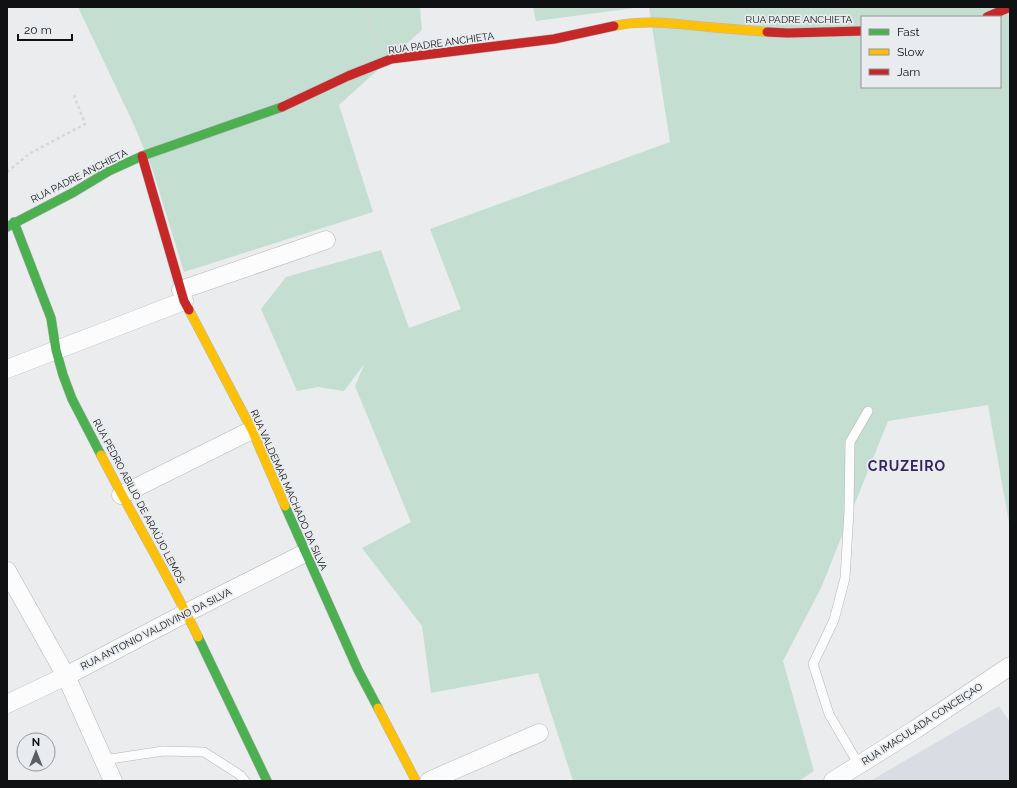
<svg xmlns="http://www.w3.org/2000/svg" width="1017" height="788" viewBox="0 0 1017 788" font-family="Raleway,sans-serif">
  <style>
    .built { fill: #d9dde3 }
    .green { fill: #c4ded2; fill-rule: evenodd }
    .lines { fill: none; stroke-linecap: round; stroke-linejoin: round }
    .lane-casing { stroke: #b5b6b8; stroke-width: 10 }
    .street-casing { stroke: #b5b6b8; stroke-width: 19 }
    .fast-casing { stroke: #b5b6b8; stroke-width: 10 }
    .slow-casing { stroke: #b5b6b8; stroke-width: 10 }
    .jam-casing { stroke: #b5b6b8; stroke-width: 10 }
    .path { stroke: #d6d6d6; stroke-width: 2.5; stroke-dasharray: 3 3; stroke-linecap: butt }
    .lane { stroke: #fcfcfc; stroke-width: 9 }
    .street { stroke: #fcfcfc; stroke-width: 18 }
    .fast { stroke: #4caf50; stroke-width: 9 }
    .slow { stroke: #ffc107; stroke-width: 9 }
    .jam { stroke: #c62828; stroke-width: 9 }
    .labels { text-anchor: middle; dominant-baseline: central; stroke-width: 3.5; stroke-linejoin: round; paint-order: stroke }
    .street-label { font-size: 10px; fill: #101112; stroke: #e9ecef }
    .district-label { font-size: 14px; font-weight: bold; letter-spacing: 1px; fill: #36235d; stroke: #e9ecef }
  </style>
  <rect width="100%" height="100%" fill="#eaecee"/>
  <path class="built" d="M999 706 1010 722V781H870Z"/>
  <g class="green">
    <path d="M78 7H420L422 30 339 105 373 212 184 272 152 168 134 125Z"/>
    <path d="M533 7H642L536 21Z"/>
    <path d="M649 7H1010V528L988 405 888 421 821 588 783 661 814 771 799 781H573L538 673 431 693 422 626 362 548 411 522 355 386 365 363 344 391 318 387 297 391 261 309 286 277 381 250 409 328 461 309 430 229 670 142ZM862 17H1000V87H862Z"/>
  </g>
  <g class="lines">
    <defs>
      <g id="lane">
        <path d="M104 760 163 751 204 752 240 775 245 781"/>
        <path d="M859 765 829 714 813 664 834 620 845 578 849 511 850 442 868 411"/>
      </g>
      <g id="street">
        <path d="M181 290 326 240"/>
        <path d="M7 369 184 301"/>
        <path d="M121 495 252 430"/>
        <path d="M7 571 66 676 113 781"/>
        <path d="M7 704 66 676 186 613 305 553"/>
        <path d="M429 781 539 733"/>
        <path d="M833 781 916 729 1010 666"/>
      </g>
      <g id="fast">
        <path d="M14 222 51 318 56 350 63 375 72 399 101 455"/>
        <path d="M7 227 74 192 109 171 142 156 282 107"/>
        <path d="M285 506 358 670 378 708"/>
        <path d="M198 637 267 781"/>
      </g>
      <g id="slow">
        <path d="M614 26C645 19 677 24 709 27 728 29 748 30 767 32"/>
        <path d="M189 310 252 430 285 506"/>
        <path d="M101 455C132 516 168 575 198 637"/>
        <path d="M378 708 416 781"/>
      </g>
      <g id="jam">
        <path d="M987 17 1010 7"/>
        <path d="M767 32 788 33 862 31"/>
        <path d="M282 107 348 76 391 59 554 39 614 26"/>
        <path d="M142 156 184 301 189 310"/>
      </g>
    </defs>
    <use href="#lane" class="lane-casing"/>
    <use href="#street" class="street-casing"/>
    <use href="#fast" class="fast-casing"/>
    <use href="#slow" class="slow-casing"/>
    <use href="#jam" class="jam-casing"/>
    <g class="path">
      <path d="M366 7 376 45"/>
      <path d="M7 172 29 154 85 124 74 95"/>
    </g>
    <use href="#lane" class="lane"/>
    <use href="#street" class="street"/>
    <use href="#fast" class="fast"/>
    <use href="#slow" class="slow"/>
    <use href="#jam" class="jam"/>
  </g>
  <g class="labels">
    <g class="street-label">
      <text x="799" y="19">RUA PADRE ANCHIETA</text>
      <text transform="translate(441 43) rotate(-8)">RUA PADRE ANCHIETA</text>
      <text transform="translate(79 176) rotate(-27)">RUA PADRE ANCHIETA</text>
      <text transform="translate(289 490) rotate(66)">RUA VALDEMAR MACHADO DA SILVA</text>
      <text transform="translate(139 501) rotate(62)">RUA PEDRO ABILIO DE ARAÚJO LEMOS</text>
      <text transform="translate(156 629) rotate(-27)">RUA ANTONIO VALDIVINO DA SILVA</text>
      <text transform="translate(922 724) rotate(-33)">RUA IMACULADA CONCEIÇAO</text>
    </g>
    <g class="district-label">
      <text x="907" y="466">CRUZEIRO</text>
    </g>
  </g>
  <rect width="1017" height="788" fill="none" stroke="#101112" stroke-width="16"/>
  <rect x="861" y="16" width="140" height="72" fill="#e9ecef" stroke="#929497"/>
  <rect x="869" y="29" width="20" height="6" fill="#4caf50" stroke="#929497"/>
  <text x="897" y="36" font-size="12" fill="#101112">Fast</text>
  <rect x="869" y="49" width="20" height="6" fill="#ffc107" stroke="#929497"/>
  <text x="897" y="56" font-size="12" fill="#101112">Slow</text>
  <rect x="869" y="69" width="20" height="6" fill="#c62828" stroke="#929497"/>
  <text x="897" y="76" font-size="12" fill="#101112">Jam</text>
  <g transform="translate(36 752)"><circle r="19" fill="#e9ecef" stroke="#929497"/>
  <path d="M0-3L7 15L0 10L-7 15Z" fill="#5c5e5f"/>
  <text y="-6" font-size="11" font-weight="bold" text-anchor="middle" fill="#101112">N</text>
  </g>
  <path d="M18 34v6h54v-6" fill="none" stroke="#101112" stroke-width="2"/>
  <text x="24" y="34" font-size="12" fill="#101112" stroke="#e9ecef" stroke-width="3" paint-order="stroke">20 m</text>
</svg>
